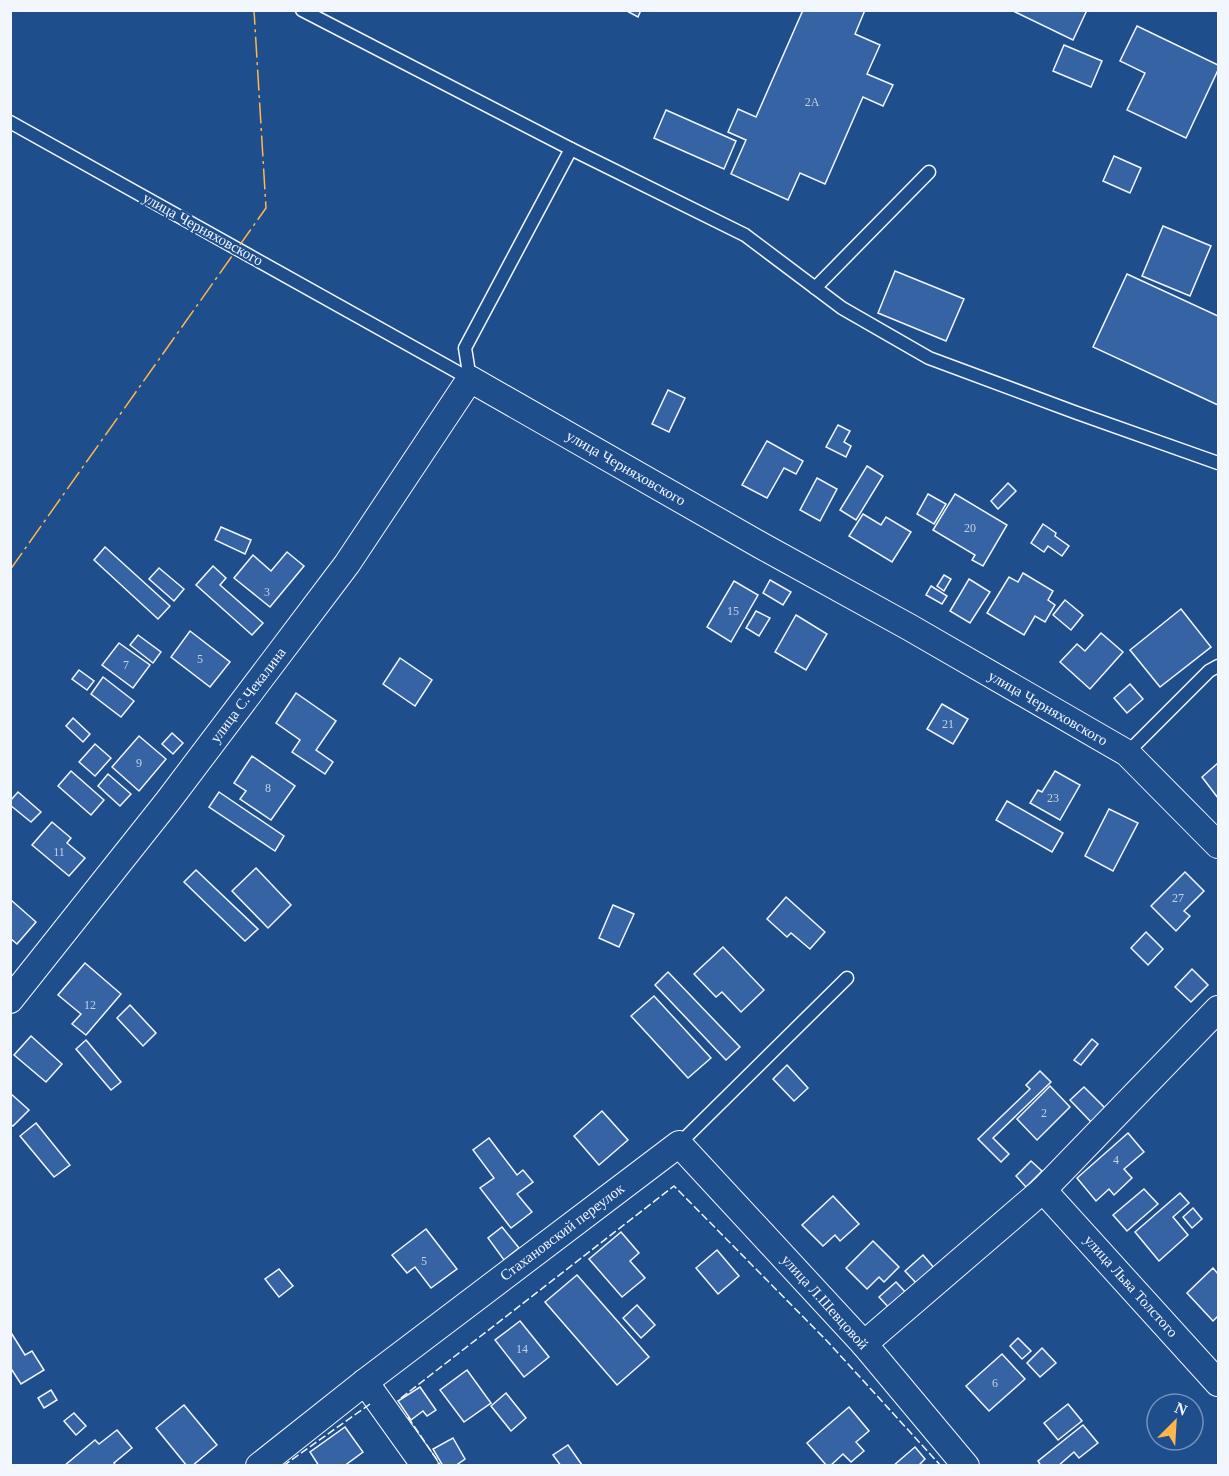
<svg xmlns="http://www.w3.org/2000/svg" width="1229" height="1476" viewBox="0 0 1229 1476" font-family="'Times New Roman',serif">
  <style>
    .building { fill: #3563a3; stroke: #f2f6ff; stroke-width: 1.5 }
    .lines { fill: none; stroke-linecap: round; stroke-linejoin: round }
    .service-casing { stroke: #f2f6ff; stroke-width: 15 }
    .minor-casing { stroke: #f2f6ff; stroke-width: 28 }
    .service { stroke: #1f4e8c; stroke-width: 12 }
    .minor { stroke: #1f4e8c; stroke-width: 26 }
    .fence { stroke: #f2f6ff; stroke-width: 1.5; stroke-dasharray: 8 3; stroke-linecap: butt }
    .power { stroke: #ffb74d; stroke-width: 1.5; stroke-dasharray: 21 4.5 3 4.5; stroke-linecap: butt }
    .labels { text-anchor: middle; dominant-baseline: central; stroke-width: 4.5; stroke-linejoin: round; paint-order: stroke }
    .number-label { font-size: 12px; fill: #c3d1e8 }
    .street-label { font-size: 15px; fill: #f2f6ff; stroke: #1f4e8c }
  </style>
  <rect width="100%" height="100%" fill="#1f4e8c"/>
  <g class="building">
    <path d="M625 10H641L638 17Z"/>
    <path d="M803 10H865L855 34 880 45 867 74 893 85 883 106 863 97 825 184 800 173 788 200 731 174 746 140 728 132 738 109 756 117Z"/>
    <path d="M1011 10H1087L1073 40Z"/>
    <path d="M1137 26 1218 65V70L1186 138 1127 110 1145 73 1120 61Z"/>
    <path d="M1064 45 1102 61 1091 87 1053 71Z"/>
    <path d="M666 110 736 141 724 169 654 138Z"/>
    <path d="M1114 156 1141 168 1130 193 1103 181Z"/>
    <path d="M1163 226 1211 246 1190 296 1142 276Z"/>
    <path d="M895 271 964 299 946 341 878 313Z"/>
    <path d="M1127 274 1218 316V405L1093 347Z"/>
    <path d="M668 390 685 398 669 432 652 424Z"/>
    <path d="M838 425 850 431 844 442 851 446 846 457 826 447Z"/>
    <path d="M767 441 803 461 796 474 784 468 767 498 742 485Z"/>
    <path d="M867 466 883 476 856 520 840 510Z"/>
    <path d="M817 478 837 489 820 521 800 510Z"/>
    <path d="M1008 483 1016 491 998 509 991 501Z"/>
    <path d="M928 494 946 504 934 524 917 514Z"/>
    <path d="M955 494 1007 525 983 566 972 560 975 555 933 530Z"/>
    <path d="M863 514 881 525 886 517 911 532 892 562 849 536Z"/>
    <path d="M1043 524 1056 533 1055 536 1069 546 1062 556 1048 546 1044 552 1031 543Z"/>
    <path d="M221 527 251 540 245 554 215 540Z"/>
    <path d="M105 547 170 606 158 619 94 560Z"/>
    <path d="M287 552 304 566 270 607 234 578 253 555 271 571Z"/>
    <path d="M213 566 226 578 220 585 263 623 252 635 196 585Z"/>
    <path d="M159 568 184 589 174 601 149 579Z"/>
    <path d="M1023 573 1053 591 1048 600 1055 605 1045 622 1035 616 1024 635 987 613 1009 577 1018 582Z"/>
    <path d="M944 575 951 579 944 591 937 586Z"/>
    <path d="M969 579 990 592 970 623 950 611Z"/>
    <path d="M770 580 791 592 783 605 763 593Z"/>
    <path d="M734 581 758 595 731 642 707 627Z"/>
    <path d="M931 586 947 596 942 604 926 595Z"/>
    <path d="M1065 600 1083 615 1071 630 1053 615Z"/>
    <path d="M1181 609 1211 647 1160 687 1130 650Z"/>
    <path d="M756 611 770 618 759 636 746 628Z"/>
    <path d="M796 615 827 634 806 670 775 652Z"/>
    <path d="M190 631 230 662 210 687 171 657Z"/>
    <path d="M1101 633 1123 652 1090 689 1060 662 1077 644 1085 651Z"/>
    <path d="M138 635 161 652 153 663 130 645Z"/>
    <path d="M119 643 150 665 133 688 102 665Z"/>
    <path d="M400 658 432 680 415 706 383 684Z"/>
    <path d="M79 670 94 681 87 690 72 679Z"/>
    <path d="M103 677 134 701 121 717 91 694Z"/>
    <path d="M1130 684 1143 699 1127 713 1114 698Z"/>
    <path d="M296 693 336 721 316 750 333 762 325 774 292 752 300 740 276 723Z"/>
    <path d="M942 704 968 719 953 744 927 729Z"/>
    <path d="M73 718 90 734 83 742 66 726Z"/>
    <path d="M172 733 183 743 173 754 162 744Z"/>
    <path d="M139 736 166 759 139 791 112 767Z"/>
    <path d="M95 744 111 758 95 776 79 762Z"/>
    <path d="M252 756 295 786 271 820 240 799 246 791 234 783Z"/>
    <path d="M1218 763V798L1202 777Z"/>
    <path d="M71 771 104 800 91 815 58 786Z"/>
    <path d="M1055 771 1080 785 1060 820 1030 803 1038 790 1042 792Z"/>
    <path d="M108 774 131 794 120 806 98 786Z"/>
    <path d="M18 792 41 812 31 822 10 805V801Z"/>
    <path d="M219 792 284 836 275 851 209 807Z"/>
    <path d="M1007 801 1063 833 1052 852 996 820Z"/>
    <path d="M1109 809 1138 823 1113 871 1085 856Z"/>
    <path d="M52 822 71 838 67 843 85 858 69 876 32 845Z"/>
    <path d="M256 868 291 905 268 928 232 891Z"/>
    <path d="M196 870 258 929 245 941 184 882Z"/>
    <path d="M1185 872 1204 891 1184 911 1190 916 1176 931 1151 906Z"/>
    <path d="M786 897 825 932 810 949 791 933 787 937 767 919Z"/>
    <path d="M11 900 36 922 17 944 10 938Z"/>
    <path d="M613 905 634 914 619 947 599 938Z"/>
    <path d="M1146 932 1163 949 1148 965 1131 948Z"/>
    <path d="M723 947 764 990 741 1012 722 992 716 997 694 974Z"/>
    <path d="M85 963 121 994 86 1035 72 1024 81 1014 58 995Z"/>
    <path d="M1192 969 1208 985 1191 1002 1175 987Z"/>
    <path d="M668 972 740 1047 726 1060 655 985Z"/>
    <path d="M654 996 711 1058 688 1078 631 1016Z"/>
    <path d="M130 1005 156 1033 143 1046 117 1018Z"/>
    <path d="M31 1036 62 1064 46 1082 14 1055Z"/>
    <path d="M1092 1039 1098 1044 1081 1065 1074 1060Z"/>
    <path d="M86 1040 121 1082 111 1090 76 1049Z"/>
    <path d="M787 1065 808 1088 794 1101 773 1079Z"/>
    <path d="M1040 1071 1051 1082 993 1138 1009 1154 1001 1162 978 1139 1030 1089 1026 1085Z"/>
    <path d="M1050 1086 1070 1107 1037 1140 1017 1119Z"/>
    <path d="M1084 1087 1106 1109 1092 1123 1070 1100Z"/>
    <path d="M10 1093 29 1110 13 1126 10 1124Z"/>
    <path d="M602 1111 628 1140 599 1165 574 1136Z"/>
    <path d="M36 1123 70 1165 54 1177 20 1136Z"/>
    <path d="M1128 1133 1144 1152 1124 1169 1132 1178 1114 1195 1109 1189 1096 1201 1077 1178Z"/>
    <path d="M489 1138 517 1175 523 1170 533 1182 517 1194 532 1212 511 1228 480 1188 494 1178 473 1150Z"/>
    <path d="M1031 1161 1042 1171 1026 1187 1016 1176Z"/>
    <path d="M1144 1189 1158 1204 1127 1231 1113 1215Z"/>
    <path d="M1180 1193 1189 1203 1173 1217 1188 1235 1159 1261 1135 1232Z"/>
    <path d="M833 1196 859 1224 840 1241 835 1235 823 1246 802 1225Z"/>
    <path d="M1193 1208 1202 1219 1192 1228 1183 1217Z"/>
    <path d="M502 1227 519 1248 504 1260 488 1238Z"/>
    <path d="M426 1229 457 1269 431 1288 415 1267 407 1273 392 1255Z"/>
    <path d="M621 1232 639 1253 630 1261 645 1278 622 1297 589 1259Z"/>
    <path d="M873 1241 899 1267 884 1282 879 1277 867 1289 846 1268Z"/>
    <path d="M717 1250 739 1276 718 1294 696 1268Z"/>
    <path d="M923 1255 935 1269 917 1284 905 1271Z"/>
    <path d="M1213 1268 1218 1274V1316L1213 1321 1187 1293Z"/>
    <path d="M279 1269 293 1286 279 1297 265 1279Z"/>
    <path d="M577 1275 649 1357 617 1385 545 1302Z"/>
    <path d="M896 1282 908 1295 891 1310 879 1297Z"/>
    <path d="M637 1305 655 1325 641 1338 623 1318Z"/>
    <path d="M520 1321 549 1357 524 1377 495 1340Z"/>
    <path d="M10 1331 25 1355 32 1351 44 1370 21 1384 10 1367Z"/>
    <path d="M1018 1338 1031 1351 1022 1359 1010 1346Z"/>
    <path d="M1042 1348 1056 1363 1040 1377 1027 1363Z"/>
    <path d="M1002 1354 1025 1379 989 1411 966 1386Z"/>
    <path d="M467 1370 491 1403 464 1422 440 1390Z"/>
    <path d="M420 1387 436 1410 427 1416 423 1411 411 1420 398 1401Z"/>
    <path d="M51 1390 57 1400 44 1408 38 1398Z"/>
    <path d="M506 1393 526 1418 511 1431 491 1406Z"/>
    <path d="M1068 1404 1082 1421 1058 1440 1044 1423Z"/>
    <path d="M184 1405 217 1445 192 1466H187L156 1428Z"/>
    <path d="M849 1407 869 1431 856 1442 864 1451 851 1462 843 1454 830 1466H827L807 1443Z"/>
    <path d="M74 1413 86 1426 76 1435 64 1421Z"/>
    <path d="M1083 1425 1098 1443 1079 1458 1074 1452 1058 1466H1041L1038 1461Z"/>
    <path d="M345 1427 363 1452 344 1466H319L310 1452Z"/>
    <path d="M117 1430 132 1448 114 1463 116 1466H64L95 1440 99 1444Z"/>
    <path d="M453 1438 465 1459 455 1466H443L433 1449Z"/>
    <path d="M568 1445 582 1465V1466H561L553 1455Z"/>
    <path d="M915 1447 925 1459 918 1466H893Z"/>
  </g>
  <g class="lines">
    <defs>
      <g id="service">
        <path d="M302 10 571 149 745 235 842 308 929 358 1077 413 1218 463"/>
        <path d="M10 122 470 379"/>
        <path d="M815 288 929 172"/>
        <path d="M470 379 465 348 571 149"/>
        <path d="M1127 753 1209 671 1218 666"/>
        <path d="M679 1144 847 978"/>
      </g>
      <g id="minor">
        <path d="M10 1000 168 801 347 564 470 379 762 546 909 627 1127 753 1218 845"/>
        <path d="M1043 1190 1218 1383"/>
        <path d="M864 1344 1043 1190 1218 1009"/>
        <path d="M365 1382 425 1466"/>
        <path d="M259 1466 365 1382 679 1144 864 1344 966 1466"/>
      </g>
    </defs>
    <use href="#service" class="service-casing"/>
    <use href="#minor" class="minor-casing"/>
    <use href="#service" class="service"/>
    <use href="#minor" class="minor"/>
    <g class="fence">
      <path d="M401 1398 674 1186 827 1341 941 1466"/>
      <path d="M408 1417 441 1466"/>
      <path d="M283 1466 370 1404"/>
    </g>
    <path class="power" d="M10 570 266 208 254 10"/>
  </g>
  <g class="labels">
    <g class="number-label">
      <text x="812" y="102">2А</text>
      <text x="970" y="528">20</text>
      <text x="267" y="592">3</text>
      <text x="733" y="611">15</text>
      <text x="200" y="659">5</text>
      <text x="126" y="665">7</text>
      <text x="948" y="724">21</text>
      <text x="139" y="763">9</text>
      <text x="268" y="788">8</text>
      <text x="1053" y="798">23</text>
      <text x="59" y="852">11</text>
      <text x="1178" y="898">27</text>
      <text x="90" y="1005">12</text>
      <text x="1044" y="1113">2</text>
      <text x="1116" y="1160">4</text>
      <text x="424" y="1261">5</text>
      <text x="522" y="1349">14</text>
      <text x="995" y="1383">6</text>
    </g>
    <g class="street-label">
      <text transform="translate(203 229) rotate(29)">улица Черняховского</text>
      <text transform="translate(626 468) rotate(30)">улица Черняховского</text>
      <text transform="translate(248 695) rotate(-53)">улица С.Чекалина</text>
      <text transform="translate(1048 708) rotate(30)">улица Черняховского</text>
      <text transform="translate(562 1232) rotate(-37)">Стахановский переулок</text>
      <text transform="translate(1131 1286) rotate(48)">улица Льва Толстого</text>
      <text transform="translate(825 1302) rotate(48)">улица Л.Шевцовой</text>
    </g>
  </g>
  <rect width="1229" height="1476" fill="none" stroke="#f2f6ff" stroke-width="24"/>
  <g transform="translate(1175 1422) rotate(24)"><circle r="28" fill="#1f4e8c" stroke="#7391ba" stroke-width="1.5"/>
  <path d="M0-4.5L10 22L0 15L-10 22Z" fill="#ffb74d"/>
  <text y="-9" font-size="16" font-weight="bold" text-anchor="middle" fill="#f2f6ff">N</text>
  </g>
</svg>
